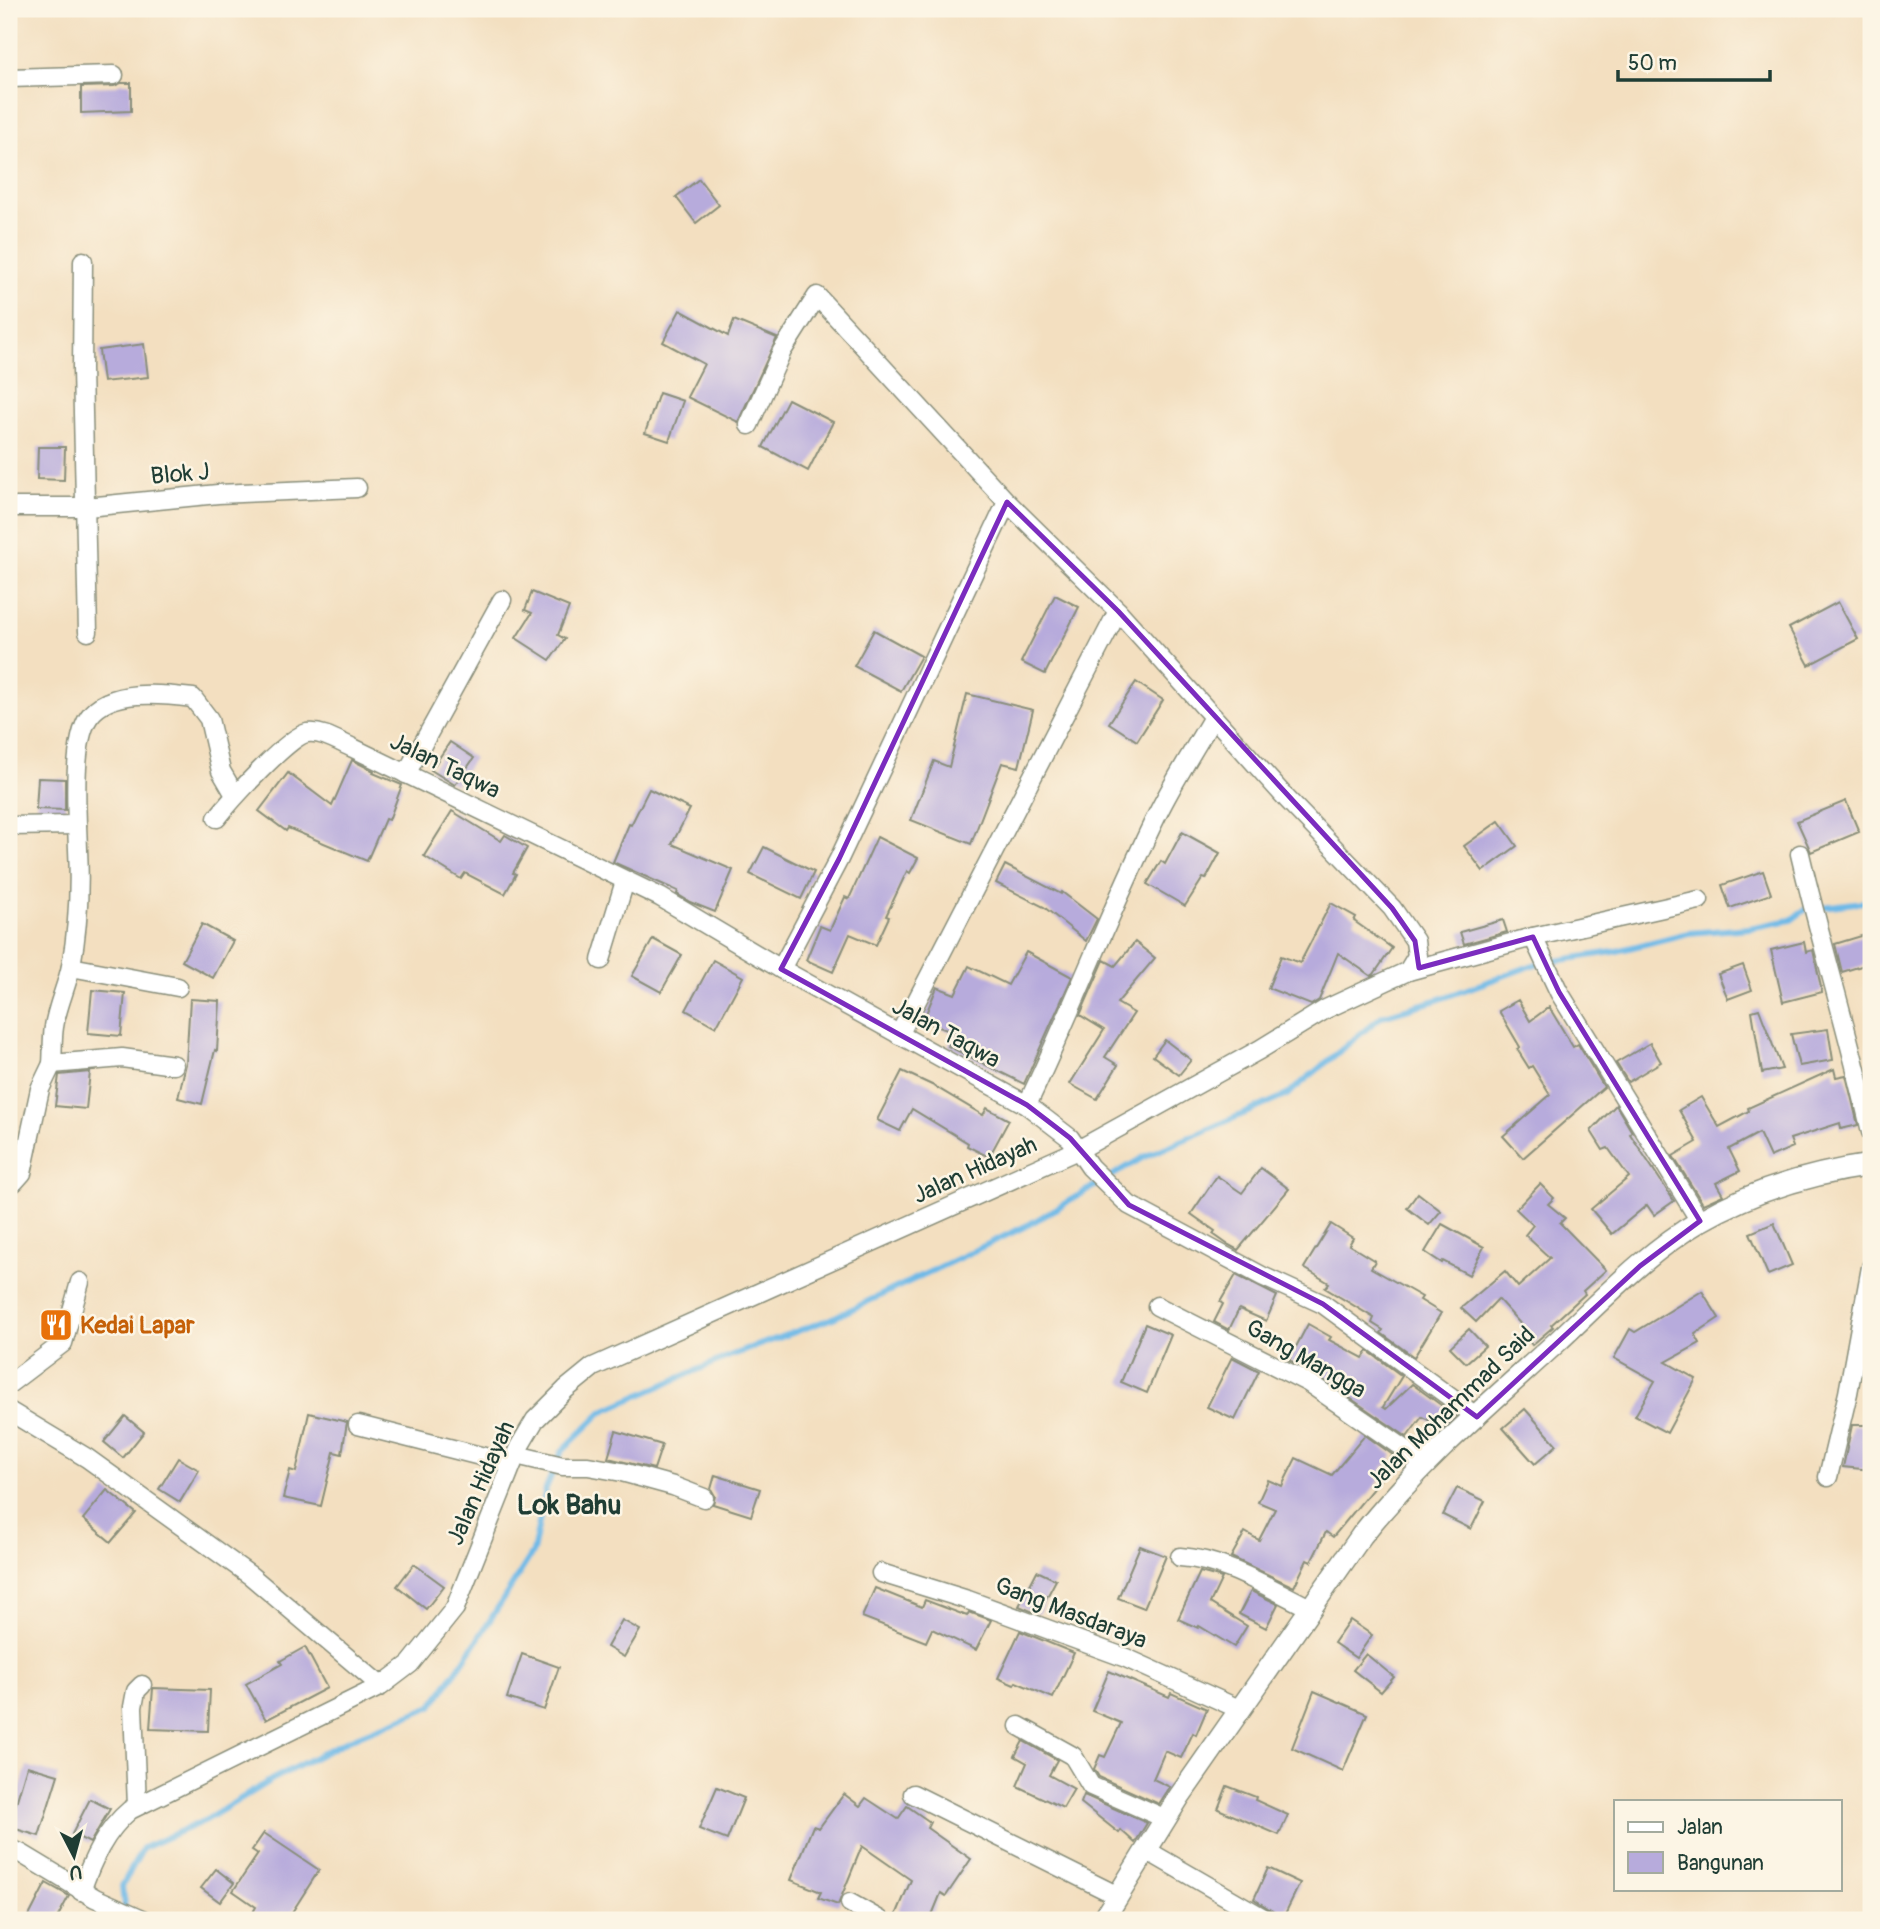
<svg xmlns="http://www.w3.org/2000/svg" width="1880" height="1929" viewBox="0 0 1880 1929" font-family="Pangolin,sans-serif">
  <style>
    .lines { fill: none; stroke-linecap: round; stroke-linejoin: round }
    .stream { stroke: #6eb9e7; stroke-width: 6 }
    .building { fill: #b7abdc }
    .minor-casing { stroke: #898e7a; stroke-width: 21 }
    .tertiary-casing { stroke: #898e7a; stroke-width: 24 }
    .minor { stroke: #fff; stroke-width: 18 }
    .tertiary { stroke: #fff; stroke-width: 21 }
    .marked { fill: none; stroke: #7b2cbf; stroke-width: 5; stroke-linejoin: round }
    .labels { text-anchor: middle; dominant-baseline: central; stroke-width: 5; stroke-linejoin: round; paint-order: stroke }
    .street-label { font-size: 24px; fill: #1f3d34; stroke: #fcf5e5 }
    .food-label { font-size: 24px; font-weight: bold; fill: #c56008; stroke: #fcf5e5; text-anchor: start }
    .quarter-label { font-size: 28px; font-weight: bold; fill: #1f3d34; stroke: #fcf5e5 }
  </style>
  <rect width="100%" height="100%" fill="#fcf5e5"/>
  <filter id="ink" filterUnits="userSpaceOnUse"><feTurbulence type="fractalNoise" baseFrequency=".0143" numOctaves="2"/><feDisplacementMap in="SourceGraphic" scale="14" xChannelSelector="R" yChannelSelector="G"/><feConvolveMatrix kernelMatrix="1 2 1 2 8 2 1 2 1" color-interpolation-filters="sRGB"/></filter>
  <filter id="wash" filterUnits="userSpaceOnUse"><feTurbulence type="fractalNoise" baseFrequency=".00686" numOctaves="4" result="noise"/><feDisplacementMap in="SourceGraphic" scale="28" xChannelSelector="R" yChannelSelector="G"/><feGaussianBlur stdDeviation="1.57" result="paint"/><feColorMatrix in="noise" values="0 0 0 0 0 0 0 0 0 0 0 0 0 0 0 0 0 1.4 0 .05"/><feComposite in="paint" operator="in"/></filter>
  <g filter="url(#wash)">
    <rect width="100%" height="100%" fill="#f3dfc0"/>
    <g class="lines">
      <path class="stream" d="M120 1920 124 1906 122 1886 143 1848 206 1820 271 1780 346 1741 432 1706 473 1647 533 1552 546 1488 562 1451 603 1411 732 1355 833 1318 1028 1225 1144 1157 1287 1095 1382 1016 1440 999 1536 964 1613 952 1688 933 1749 928 1791 920 1806 909 1871 901"/>
    </g>
    <g id="blocks">
      <g class="building">
        <path d="M121 83H131V111L81 113V87L114 86Z"/>
        <path d="M699 179 719 205 696 223 676 197Z"/>
        <path d="M680 310 728 336 734 320 777 338 738 422 687 397 704 364 663 342Z"/>
        <path d="M144 344 148 377 103 382 99 350Z"/>
        <path d="M659 393 683 401 669 441 645 433Z"/>
        <path d="M788 399 833 422 808 471 763 447Z"/>
        <path d="M38 447H65L64 480 37 479Z"/>
        <path d="M532 592 569 607 558 635 565 639 550 660 516 638 532 613 525 610Z"/>
        <path d="M1055 595 1079 607 1045 674 1021 662Z"/>
        <path d="M1838 602 1858 639 1809 665 1789 628Z"/>
        <path d="M874 630 921 656 901 691 854 666Z"/>
        <path d="M1136 682 1163 700 1137 741 1109 723Z"/>
        <path d="M967 694 1033 710 1019 767 1002 763 971 844 911 820 934 761 949 767Z"/>
        <path d="M450 742 474 758 455 785 431 770Z"/>
        <path d="M352 760 374 771 373 773 402 785 389 820 385 819 367 861 288 828 286 831 259 811 288 773 332 806Z"/>
        <path d="M38 778 65 779V810L36 809Z"/>
        <path d="M649 789 690 809 672 844 733 870 715 912 690 902 677 894 678 891 613 862 629 824 631 825Z"/>
        <path d="M1846 801 1859 832 1811 852 1797 821Z"/>
        <path d="M452 811 501 841 505 835 527 848 513 873 516 874 505 894 465 873 461 879 424 856Z"/>
        <path d="M1499 821 1517 846 1483 871 1464 846Z"/>
        <path d="M1182 832 1220 853 1206 879 1203 878 1185 906 1147 884 1161 861 1165 864Z"/>
        <path d="M877 837 918 858 910 873 907 871 886 916 889 917 876 945 850 934 833 972 806 960 820 926 830 930 845 897 849 899Z"/>
        <path d="M764 847 814 872 801 899 750 874Z"/>
        <path d="M1005 865 1061 894 1062 892 1097 919 1086 941 1044 907 996 883Z"/>
        <path d="M1763 871 1771 894 1730 908 1722 885Z"/>
        <path d="M1331 903 1356 917 1354 921 1392 948 1374 974 1371 976 1338 953 1319 1000 1311 1005 1268 988 1281 956 1300 963Z"/>
        <path d="M1503 920 1507 932 1464 944 1460 932Z"/>
        <path d="M202 924 233 941 213 978 182 961Z"/>
        <path d="M1871 933V963L1842 972 1835 944Z"/>
        <path d="M653 939 682 955 661 992 632 976Z"/>
        <path d="M1135 942 1155 958 1117 1003 1134 1013 1105 1057 1118 1065 1097 1099 1070 1084 1104 1030 1080 1015 1104 960 1115 966Z"/>
        <path d="M1804 942 1806 952 1813 950 1822 992 1783 1002 1771 950Z"/>
        <path d="M1026 952 1072 977 1024 1084 948 1046 955 1033 923 1021 937 987 955 994 969 966 1008 985Z"/>
        <path d="M713 960 743 977 716 1027 686 1010Z"/>
        <path d="M1743 965 1752 990 1728 999 1718 974Z"/>
        <path d="M92 990 125 993 121 1036 88 1033Z"/>
        <path d="M190 999 220 1001 217 1051 215 1050 202 1104 178 1098 186 1064Z"/>
        <path d="M1518 1000 1530 1021 1549 1007 1573 1047 1578 1044 1604 1087 1523 1158 1503 1136 1550 1095 1532 1066 1529 1068 1517 1049 1520 1047 1499 1011Z"/>
        <path d="M1759 1009 1782 1069 1762 1073 1752 1011Z"/>
        <path d="M1828 1029 1833 1060 1799 1066 1791 1034Z"/>
        <path d="M1165 1040 1191 1060 1179 1075 1153 1056Z"/>
        <path d="M1650 1043 1661 1062 1628 1082 1616 1063Z"/>
        <path d="M1834 1069 1836 1077 1846 1075 1858 1125 1841 1129 1840 1123 1790 1139 1793 1147 1770 1157 1759 1133 1729 1149 1740 1171 1716 1183 1723 1195 1703 1204 1673 1156 1697 1142 1679 1110 1701 1097 1719 1127 1749 1111 1748 1108Z"/>
        <path d="M902 1071 934 1086 983 1115 987 1108 1009 1120 989 1157 967 1146 968 1143 912 1109 900 1131 877 1120Z"/>
        <path d="M90 1072 86 1109 55 1106 59 1075Z"/>
        <path d="M1616 1105 1632 1132 1630 1134 1674 1201 1654 1215 1647 1205 1612 1234 1591 1209 1629 1177 1608 1148 1603 1150 1591 1131Z"/>
        <path d="M1261 1168 1289 1189 1238 1250 1227 1244 1213 1234 1215 1231 1191 1214 1217 1176 1242 1193Z"/>
        <path d="M1540 1184 1554 1198 1548 1204 1565 1218 1560 1223 1606 1270 1583 1291 1585 1294 1551 1325 1553 1327 1532 1345 1521 1331 1525 1329 1498 1299 1476 1322 1461 1308 1505 1271 1518 1287 1550 1258 1525 1235 1533 1225 1516 1209Z"/>
        <path d="M1418 1193 1441 1211 1429 1225 1407 1208Z"/>
        <path d="M1774 1223 1792 1265 1768 1275 1750 1233Z"/>
        <path d="M1331 1224 1353 1238 1349 1245 1375 1261 1371 1268 1422 1297 1420 1300 1441 1313 1414 1357 1381 1333 1383 1330 1372 1323 1374 1318 1325 1288 1329 1283 1304 1268Z"/>
        <path d="M1442 1224 1484 1247 1469 1275 1443 1261 1442 1263 1425 1252Z"/>
        <path d="M1236 1275 1277 1296 1266 1321 1239 1309 1229 1330 1214 1322 1223 1304 1220 1302Z"/>
        <path d="M1702 1291 1719 1318 1695 1334 1700 1343 1666 1362 1696 1379 1667 1433 1635 1416 1655 1381 1614 1358 1630 1329 1635 1332Z"/>
        <path d="M1145 1324 1171 1335 1147 1393 1121 1382Z"/>
        <path d="M1308 1324 1331 1337 1329 1340 1363 1358 1368 1351 1402 1376 1383 1407 1386 1409 1412 1384 1456 1416 1444 1427 1422 1417 1407 1437 1315 1374 1289 1360Z"/>
        <path d="M1469 1329 1485 1346 1466 1363 1450 1347Z"/>
        <path d="M1232 1357 1259 1371 1235 1420 1207 1407Z"/>
        <path d="M1525 1409 1557 1445 1535 1464 1503 1428Z"/>
        <path d="M309 1413 347 1422 342 1454 334 1452 321 1506 283 1498 290 1470 296 1472Z"/>
        <path d="M125 1416 144 1432 123 1458 104 1442Z"/>
        <path d="M1852 1425H1871V1470L1843 1467Z"/>
        <path d="M616 1431 662 1445 654 1469 608 1458Z"/>
        <path d="M1365 1435 1393 1455 1376 1477 1380 1480 1333 1537 1326 1532 1311 1562 1307 1560 1294 1587 1231 1557 1245 1532 1259 1540 1275 1509 1258 1502 1268 1480 1282 1486 1296 1458 1332 1475Z"/>
        <path d="M178 1458 199 1470 180 1502 159 1489Z"/>
        <path d="M715 1475 760 1489 751 1516 713 1504 715 1496 711 1489Z"/>
        <path d="M1457 1488 1485 1501 1471 1529 1443 1515Z"/>
        <path d="M107 1490 136 1513 111 1542 83 1519Z"/>
        <path d="M1140 1546 1166 1556 1144 1608 1118 1598Z"/>
        <path d="M414 1564 444 1586 426 1609 397 1586Z"/>
        <path d="M1037 1571 1056 1580 1038 1614 1019 1606Z"/>
        <path d="M1200 1572 1222 1578 1210 1603 1247 1626 1234 1647 1199 1626 1198 1628 1178 1619Z"/>
        <path d="M875 1588 922 1607 925 1600 967 1616 969 1612 991 1620 976 1650 932 1629 926 1642 862 1617Z"/>
        <path d="M1251 1591 1278 1604 1266 1628 1239 1614Z"/>
        <path d="M622 1620 640 1630 624 1657 607 1647Z"/>
        <path d="M1350 1620 1372 1635 1356 1658 1334 1643Z"/>
        <path d="M1020 1631 1074 1653 1053 1698 1016 1682 1014 1685 998 1678Z"/>
        <path d="M305 1647 327 1688 266 1720 246 1684 282 1664 280 1661Z"/>
        <path d="M522 1654 559 1667 544 1710 507 1698Z"/>
        <path d="M1366 1654 1394 1677 1381 1692 1353 1670Z"/>
        <path d="M1109 1671 1169 1697 1171 1693 1207 1709 1196 1735 1193 1733 1181 1758 1165 1751 1153 1779 1170 1787 1159 1804 1099 1777 1094 1769 1100 1755 1105 1757 1121 1723 1092 1711Z"/>
        <path d="M153 1688 210 1690 208 1731 150 1729Z"/>
        <path d="M1314 1691 1367 1714 1343 1771 1292 1748Z"/>
        <path d="M1023 1741 1057 1760 1049 1775 1074 1789 1063 1808 1017 1786 1027 1763 1015 1756Z"/>
        <path d="M27 1766 58 1775 39 1836 9 1827Z"/>
        <path d="M1227 1786 1256 1797 1255 1800 1288 1815 1279 1835 1218 1809Z"/>
        <path d="M717 1787 744 1798 727 1840 699 1829Z"/>
        <path d="M844 1794 860 1806 866 1798 898 1819 907 1806 930 1822 927 1828 971 1859 946 1896 941 1893 930 1920H894L911 1880 862 1846 838 1905 818 1898 821 1892 791 1880 813 1826 819 1828Z"/>
        <path d="M1084 1795 1147 1823 1135 1843 1121 1830 1119 1833 1081 1803Z"/>
        <path d="M90 1799 110 1809 90 1843 72 1834Z"/>
        <path d="M264 1833 319 1870 287 1920H261L252 1914 256 1907 233 1891 258 1854 252 1850Z"/>
        <path d="M1268 1868 1300 1883 1283 1918 1254 1899Z"/>
        <path d="M216 1869 234 1883 220 1902 201 1888Z"/>
        <path d="M46 1883 69 1896 56 1920H27Z"/>
      </g>
    </g>
  </g>
  <g filter="url(#ink)">
    <use href="#blocks" fill-opacity="0" stroke="#898e7a" stroke-width="2"/>
    <g class="lines">
      <defs>
        <g id="minor">
          <path d="M9 78 114 75"/>
          <path d="M83 261 82 369 88 632"/>
          <path d="M749 425 782 351 817 296 1007 502 839 859 781 969"/>
          <path d="M9 507H87L218 494 357 488"/>
          <path d="M406 774 502 600"/>
          <path d="M217 818C230 801 289 736 307 733 323 731 339 742 353 748L660 897 781 969 1027 1105 1070 1138 1090 1167 1129 1205 1262 1276 1323 1304 1477 1417"/>
          <path d="M9 826 77 825"/>
          <path d="M1800 854C1822 947 1850 1038 1871 1132"/>
          <path d="M1533 937 1559 992 1700 1221"/>
          <path d="M601 960 625 881"/>
          <path d="M71 967 178 987"/>
          <path d="M1408 971 1533 937 1699 900"/>
          <path d="M899 1035 1118 611"/>
          <path d="M174 1065 122 1058 52 1064C53 1052 52 1039 54 1027 57 1006 67 986 71 966 78 928 80 887 78 849 77 818 71 743 89 717 109 688 162 694 193 698L209 719 221 771 235 795"/>
          <path d="M1027 1105C1073 1009 1110 910 1157 815 1173 782 1194 750 1213 717"/>
          <path d="M9 1182H14L22 1173 40 1089 52 1064"/>
          <path d="M1157 1306 1309 1383 1425 1463"/>
          <path d="M9 1384 63 1343 80 1282"/>
          <path d="M9 1411 87 1458 251 1576 381 1686"/>
          <path d="M358 1425 512 1464"/>
          <path d="M516 1455 563 1466H588L622 1472 673 1486 704 1498"/>
          <path d="M1828 1477 1848 1393 1871 1267"/>
          <path d="M1180 1557C1227 1560 1270 1589 1312 1609"/>
          <path d="M881 1573 968 1600 1126 1658 1239 1709"/>
          <path d="M1019 1726 1073 1756 1091 1786 1166 1819"/>
          <path d="M913 1794 1118 1896"/>
          <path d="M137 1806 133 1707 136 1691 142 1685"/>
          <path d="M9 1848 22 1854 95 1898 145 1920"/>
          <path d="M1146 1850 1267 1920"/>
          <path d="M81 1891C92 1860 105 1831 130 1810L381 1686 410 1664 455 1608 519 1447 535 1420 566 1389 593 1367 1080 1149 1259 1050 1326 1009 1408 971 1417 956 1415 941 1392 908 1287 799 1118 611 1007 502"/>
          <path d="M850 1903 880 1920"/>
        </g>
        <path id="tertiary" d="M1103 1920 1179 1797 1362 1535C1419 1463 1490 1403 1558 1341 1603 1299 1647 1252 1700 1221 1752 1191 1813 1173 1871 1165"/>
      </defs>
      <use href="#minor" class="minor-casing"/>
      <use href="#tertiary" class="tertiary-casing"/>
      <use href="#minor" class="minor"/>
      <use href="#tertiary" class="tertiary"/>
    </g>
  </g>
  <path class="marked" d="M1007 502 1118 611 1392 908 1415 941 1419 968 1533 937 1559 992 1700 1221 1640 1266 1477 1417 1323 1304 1129 1205 1070 1138 1027 1105 781 969 839 859Z"/>
  <defs>
    <symbol id="restaurant-square" viewBox="-11 -11 22 22"><rect x="-9" y="-9" width="18" height="18" rx="4" fill="#e8710a" stroke="#fcf5e5"/><path d="M-5-6h1v4h1v-4h1v4h1v-4h1v5L-1.5 .5V6h-2V.5L-5-1ZM5-6V6H3V1.5H1.5Q1.5-4 5-6Z" fill="#fff"/></symbol>
  </defs>
  <g fill-rule="evenodd">
    <use href="#restaurant-square" x="37" y="1306" width="38" height="38"/>
  </g>
  <g class="labels">
    <g class="street-label">
      <text transform="translate(180 474) rotate(-5)">Blok J</text>
      <text transform="translate(445 766) rotate(26)">Jalan Taqwa</text>
      <text transform="translate(946 1033) rotate(29)">Jalan Taqwa</text>
      <text transform="translate(975 1170) rotate(-24)">Jalan Hidayah</text>
      <text transform="translate(1306 1359) rotate(30)">Gang Mangga</text>
      <text transform="translate(1451 1408) rotate(-44)">Jalan Mohammad Said</text>
      <text transform="translate(481 1483) rotate(-66)">Jalan Hidayah</text>
      <text transform="translate(1071 1613) rotate(21)">Gang Masdaraya</text>
    </g>
    <g class="food-label">
      <text x="80" y="1325">Kedai Lapar</text>
    </g>
    <g class="quarter-label">
      <text x="569" y="1505">Lok Bahu</text>
    </g>
  </g>
  <rect width="1880" height="1929" fill="none" stroke="#fcf5e5" stroke-width="35"/>
  <rect x="1614" y="1800" width="228" height="91" fill="#fcf5e5" stroke="#a4ab9e" stroke-width="2"/>
  <rect x="1628" y="1822" width="35" height="10" fill="#ffffff" stroke="#a4ab9e" stroke-width="2"/>
  <text x="1677" y="1834" font-size="21" fill="#1f3d34">Jalan</text>
  <rect x="1628" y="1852" width="35" height="21" fill="#b7abdc" stroke="#a4ab9e" stroke-width="2"/>
  <text x="1677" y="1870" font-size="21" fill="#1f3d34">Bangunan</text>
  <g transform="translate(74 1856) rotate(174)" stroke="#fcf5e5" stroke-width="5" paint-order="stroke">
  <path d="M0-5L12 26L0 18L-12 26Z" fill="#1f3d34"/>
  <text y="-10" font-size="19" font-weight="bold" text-anchor="middle" fill="#1f3d34">U</text>
  </g>
  <path d="M1618 70v10h152v-10" fill="none" stroke="#1f3d34" stroke-width="3.5"/>
  <text x="1628" y="70" font-size="21" fill="#1f3d34" stroke="#fcf5e5" stroke-width="5" paint-order="stroke">50 m</text>
</svg>
